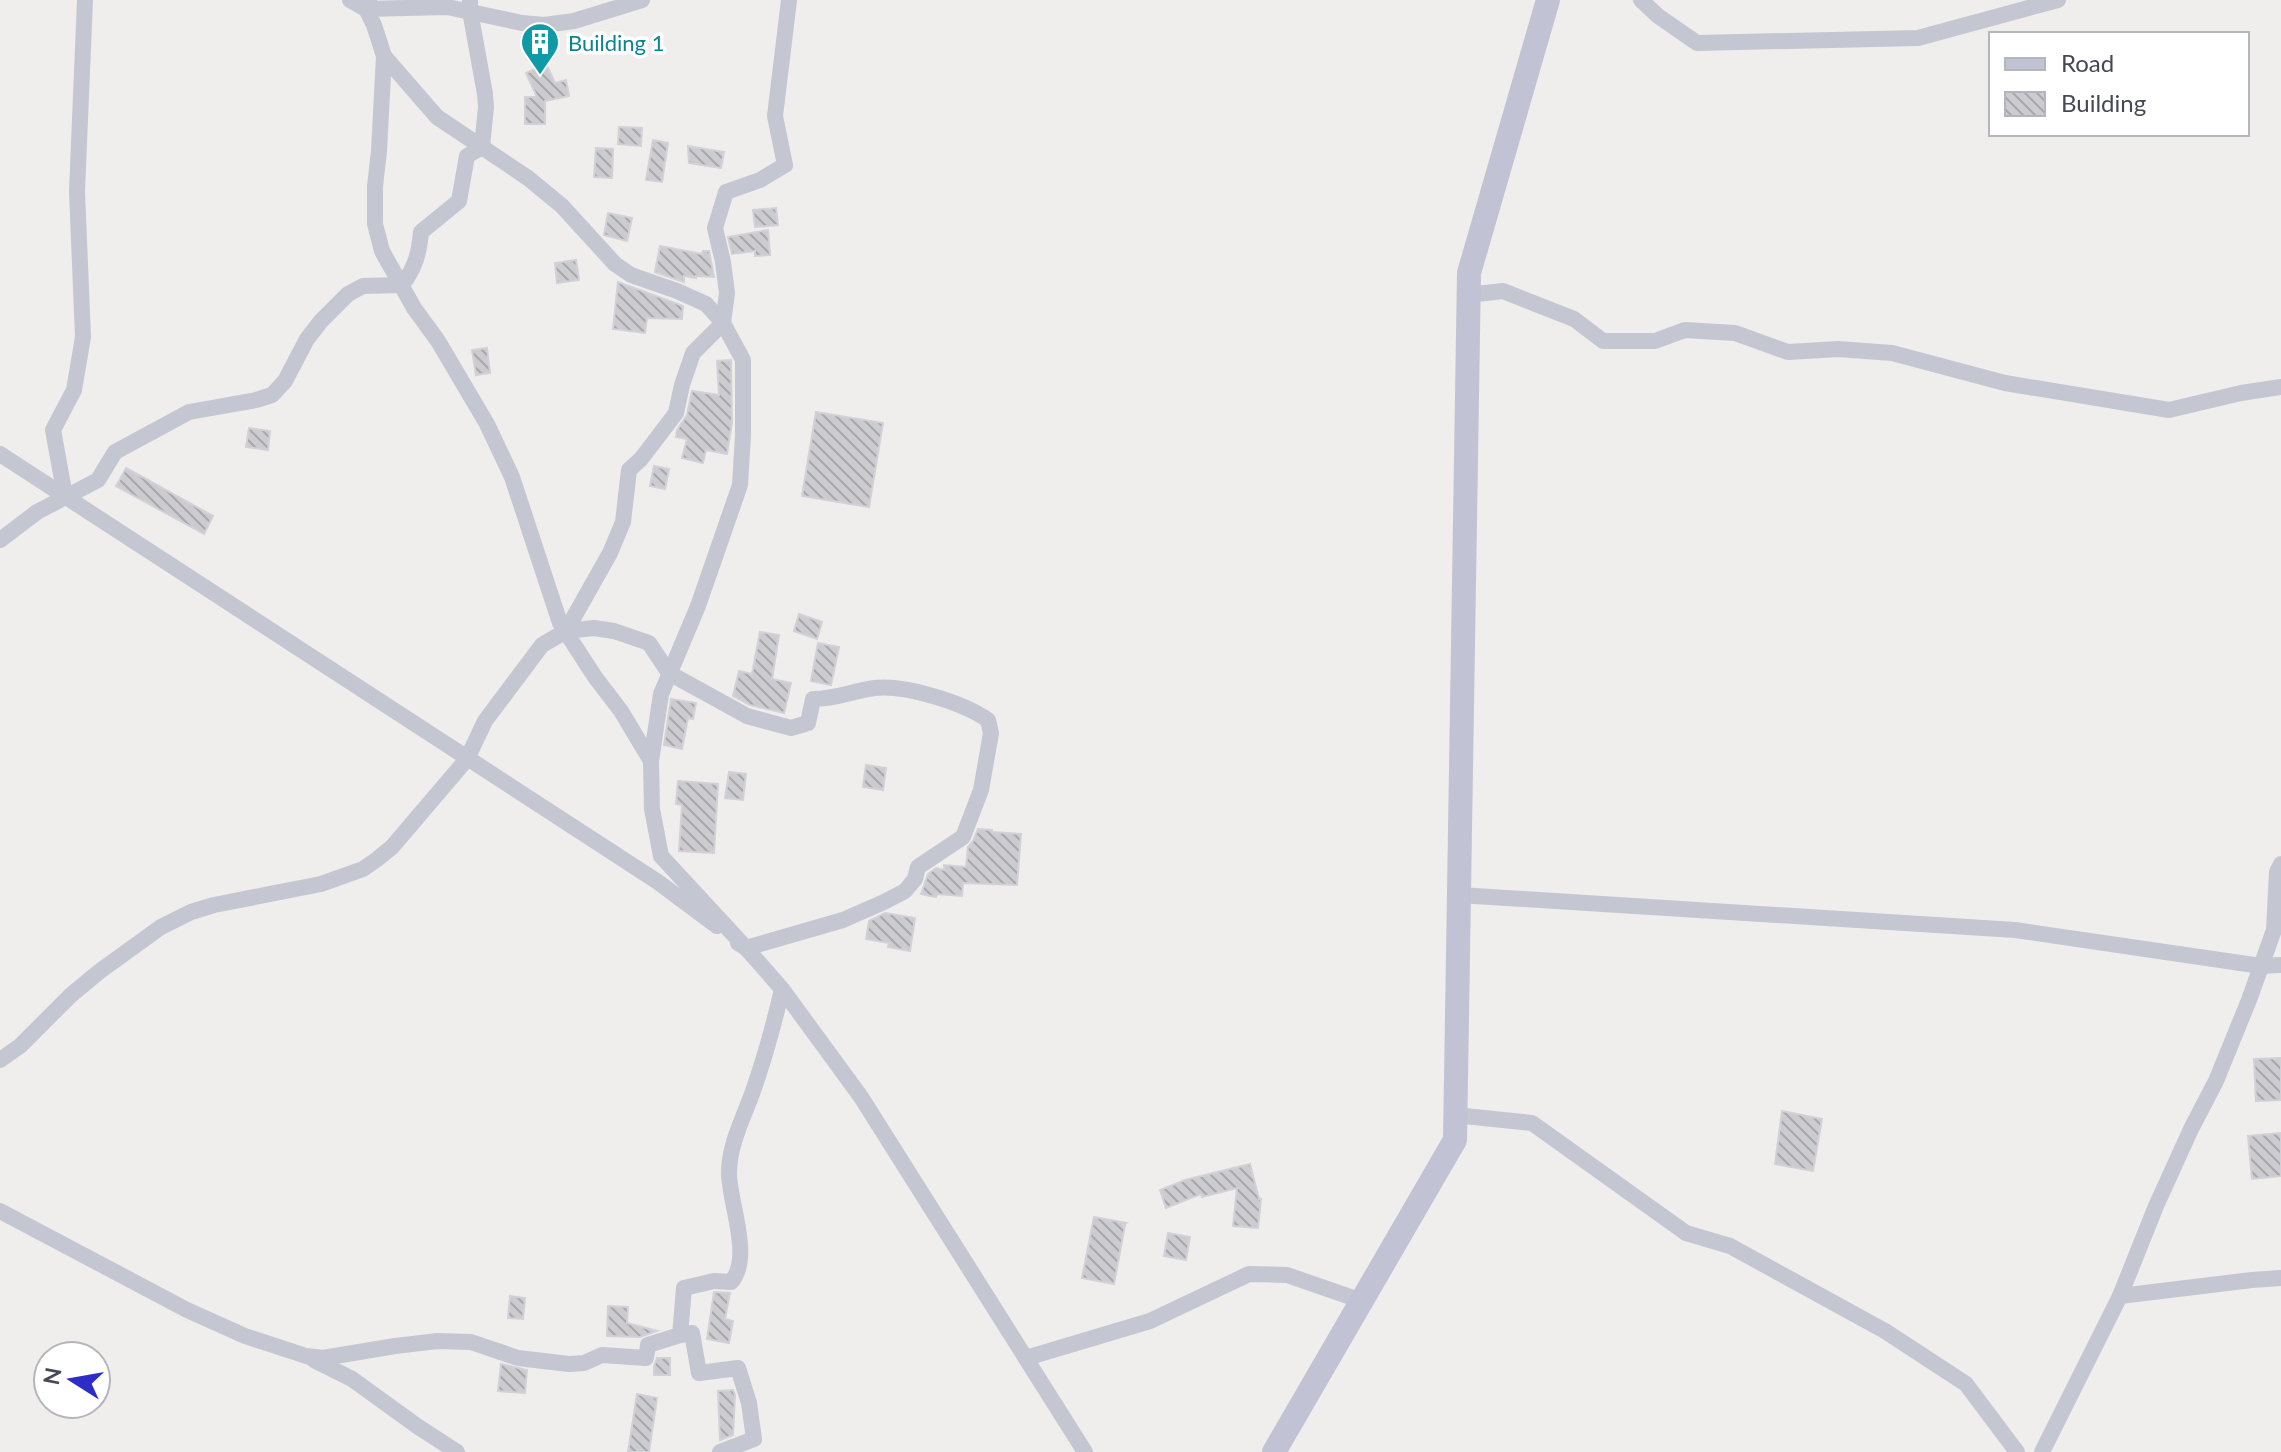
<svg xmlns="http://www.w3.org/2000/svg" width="2281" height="1452" viewBox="0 0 2281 1452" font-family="Lato,sans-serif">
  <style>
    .building { fill: url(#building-back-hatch); stroke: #d2d1d7; stroke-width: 2 }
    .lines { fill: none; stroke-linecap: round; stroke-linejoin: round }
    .street { stroke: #c4c6d2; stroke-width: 16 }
    .secondary { stroke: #c1c2d3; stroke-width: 24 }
    .labels { text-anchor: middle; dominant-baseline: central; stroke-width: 7; stroke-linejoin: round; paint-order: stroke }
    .culture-label { font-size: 22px; fill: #0d838f; stroke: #fff; text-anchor: start }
  </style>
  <defs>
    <pattern id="building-back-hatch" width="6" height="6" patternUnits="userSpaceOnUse" patternTransform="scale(2)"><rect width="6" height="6" fill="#cbcbd0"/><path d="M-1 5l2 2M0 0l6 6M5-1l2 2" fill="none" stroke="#a7a7ac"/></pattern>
  </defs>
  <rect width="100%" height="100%" fill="#efeeec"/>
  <g class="building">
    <path d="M546 64 555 83 566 80 569 96 545 101V124H525V97H537L526 73Z"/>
    <path d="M619 127 642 128 641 146 618 144Z"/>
    <path d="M653 140 668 143 662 182 646 180Z"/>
    <path d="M688 146 724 152 721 168 689 163Z"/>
    <path d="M596 148 613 149 612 178 594 177Z"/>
    <path d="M776 208 778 225 755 227 753 210Z"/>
    <path d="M608 213 632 218 627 241 604 235Z"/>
    <path d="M768 230 770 255 755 256V251L732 254 728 237Z"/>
    <path d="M660 246 702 254 703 251H709L714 277 696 276V278L684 276V282L655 272Z"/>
    <path d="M576 260 579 280 557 283 555 263Z"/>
    <path d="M618 282 683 306 682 319 647 318 645 333 613 329Z"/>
    <path d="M487 348 490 373 476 375 472 350Z"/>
    <path d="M731 360 732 423 727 454 706 450 703 463 682 458 687 439 676 437 677 430 687 415 692 391 719 395 717 361Z"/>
    <path d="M816 412 883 423 869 507 802 496Z"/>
    <path d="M249 428 270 431 268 450 246 447Z"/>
    <path d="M654 466 669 469 665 489 650 486Z"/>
    <path d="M126 468 213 516 204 534 116 486Z"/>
    <path d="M799 614 822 622 817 639 794 631Z"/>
    <path d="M760 632 779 635 772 679 791 683 784 713 750 705 733 696 739 671 752 674Z"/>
    <path d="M818 643 839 647 831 685 811 681Z"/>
    <path d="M671 699 696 703 693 719 688 718 682 749 664 745Z"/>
    <path d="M866 765 886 768 883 790 863 787Z"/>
    <path d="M729 772 746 774 743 800 725 798Z"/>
    <path d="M678 781 718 784 714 853 679 851 682 805 676 804Z"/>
    <path d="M978 829 992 830V832L1021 834 1017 885 963 883 962 896 937 894 936 897 921 894 928 874 936 868 944 870V865L966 867 968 847 973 841Z"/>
    <path d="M885 913 915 918 910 951 888 947 889 943 866 939 869 921Z"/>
    <path d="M2281 1058V1100L2256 1101 2254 1059Z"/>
    <path d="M1782 1111 1822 1119 1813 1171 1775 1164Z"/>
    <path d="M2281 1133V1176L2252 1179 2248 1136Z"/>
    <path d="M1250 1164 1259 1199H1261L1258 1228 1233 1226 1237 1188 1202 1197 1201 1194 1166 1208 1160 1190 1185 1180Z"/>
    <path d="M1094 1217 1126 1223 1122 1225H1125L1114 1284 1082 1278Z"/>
    <path d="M1168 1233 1190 1237 1186 1260 1164 1256Z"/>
    <path d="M714 1292 730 1293 725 1319 733 1321 729 1343 707 1339Z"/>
    <path d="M510 1296 525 1298 523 1319 508 1318Z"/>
    <path d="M608 1306 628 1307 627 1323 657 1331 640 1337 607 1336Z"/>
    <path d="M657 1358H670V1375H654V1366Z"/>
    <path d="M501 1364 527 1370 525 1393 498 1391Z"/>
    <path d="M733 1390 735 1395 733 1435 720 1440 718 1391Z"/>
    <path d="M637 1394 657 1398 649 1452H628Z"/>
  </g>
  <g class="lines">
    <g class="street">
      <path d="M1641 0 1658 16 1697 43 1918 38 2058 0"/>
      <path d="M369 1 366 9 447 7 522 23 544 25 574 21 642 0"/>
      <path d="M384 56 437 117 528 178 562 206 615 264 631 275 677 291 706 304 723 323 743 360V436L740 485 698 606 661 694 651 761"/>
      <path d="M1468 295 1503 291 1574 319 1603 341H1655L1685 330 1735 333 1788 352 1838 349 1892 353 2005 383 2169 410 2241 393 2281 387"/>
      <path d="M0 454 658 882 717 926"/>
      <path d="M65 496 53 430 74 390 83 337 77 191 85 0"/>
      <path d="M0 540 37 512 98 480 115 452 189 412 256 400 272 395 285 381 307 339 321 321 348 294 363 286 402 285C415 268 419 254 421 232L459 201 467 156 482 147 486 107 485 94 470 11V0"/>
      <path d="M566 631 610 553 623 522 629 470 641 459 676 413 682 385 693 353 723 323 727 293 723 262 715 228 726 192 760 180 785 165 775 116 789 0"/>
      <path d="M1459 895 2015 930 2261 966 2281 965"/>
      <path d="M738 943 746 948 782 989 861 1097 1085 1452"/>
      <path d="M0 1060 20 1046 71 995 100 971 161 927 191 912 214 905 321 884 363 869 376 860 392 847 467 759 485 721 542 645 566 631 594 628 614 631 649 643 669 673 747 716 791 728 808 723 813 699C837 699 852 691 875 688 906 685 962 702 988 720L991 733 981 790 963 837 918 867 915 879 905 891 884 902 843 920 746 948 661 856 652 809 651 761 621 711 595 677 560 623 512 477 487 424 438 341 414 308 382 251 375 224V186L379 151 384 56 374 25 366 9 350 0"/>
      <path d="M1455 1115 1532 1123 1686 1233 1730 1246 1885 1331 1966 1384 2017 1452"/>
      <path d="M0 1211 187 1310 245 1336 306 1356 323 1358 395 1346 438 1341 471 1342 518 1358 569 1364 584 1363 602 1355 646 1358 648 1345 680 1335 684 1288 714 1281 731 1282C753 1258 729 1202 729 1173 729 1144 744 1117 753 1091 765 1057 774 1024 782 989"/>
      <path d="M2120 1296 2252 1280 2281 1278"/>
      <path d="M680 1335 692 1333 699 1373 738 1368 749 1403 754 1439 720 1452"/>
      <path d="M1026 1358 1150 1321 1249 1274 1287 1275 1362 1301"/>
      <path d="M314 1360 352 1379 417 1426 457 1452"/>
      <path d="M2042 1452 2120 1296 2156 1206 2191 1129 2216 1081 2249 1000 2274 930 2277 872 2281 864"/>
    </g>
    <path class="secondary" d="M1274 1452 1455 1140 1469 273 1548 0"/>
  </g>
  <defs>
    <symbol id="building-pin" viewBox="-11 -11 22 30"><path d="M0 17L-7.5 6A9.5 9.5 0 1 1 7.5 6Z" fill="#0f9aa8" stroke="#fff"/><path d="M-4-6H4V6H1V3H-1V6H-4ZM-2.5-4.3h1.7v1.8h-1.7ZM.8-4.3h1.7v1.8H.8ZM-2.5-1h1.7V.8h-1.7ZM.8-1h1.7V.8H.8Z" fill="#fff"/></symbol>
  </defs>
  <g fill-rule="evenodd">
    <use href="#building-pin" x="518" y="20" width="44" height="60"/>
  </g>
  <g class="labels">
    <g class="culture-label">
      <text x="568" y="42">Building 1</text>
    </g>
  </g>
  <rect x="1989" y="32" width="260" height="104" fill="#ffffff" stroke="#b5b6bc" stroke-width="2"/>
  <rect x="2005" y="58" width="40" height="12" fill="#c1c2d3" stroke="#b5b6bc" stroke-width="2"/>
  <text x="2061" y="72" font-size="24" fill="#474857">Road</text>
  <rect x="2005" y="92" width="40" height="24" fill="url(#building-back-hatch)" stroke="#b5b6bc" stroke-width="2"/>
  <text x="2061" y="112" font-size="24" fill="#474857">Building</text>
  <g transform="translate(72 1380) rotate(281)"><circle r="38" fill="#ffffff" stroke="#b5b6bc" stroke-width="2"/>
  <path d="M0-6L14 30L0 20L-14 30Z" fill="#2d2dc9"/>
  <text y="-12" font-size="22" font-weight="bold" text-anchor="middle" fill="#474857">N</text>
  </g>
</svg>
